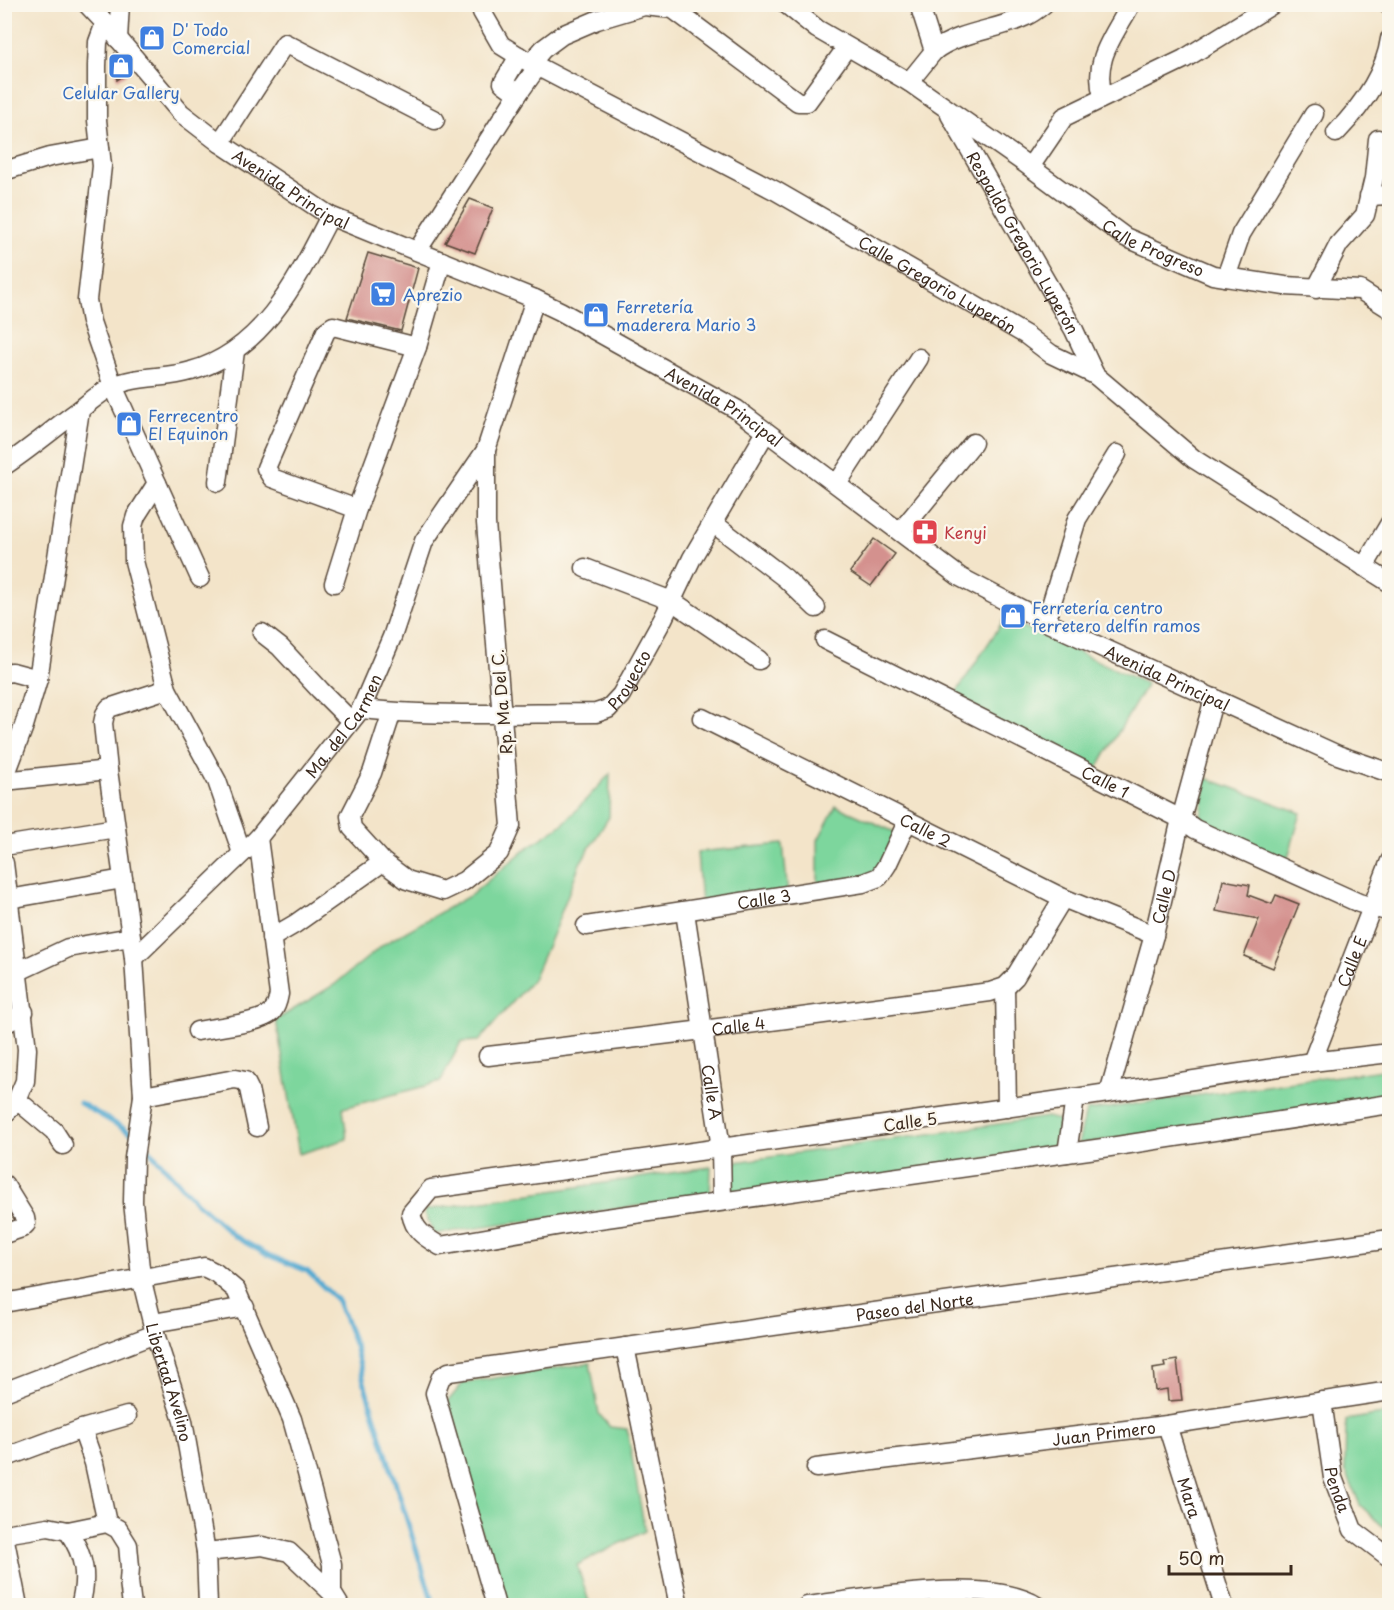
<svg xmlns="http://www.w3.org/2000/svg" width="1394" height="1610" viewBox="0 0 1394 1610" font-family="'Playpen Sans',sans-serif">
  <style>
    .green { fill: #7dd69d; stroke: #5c805e; stroke-width: 1.5 }
    .lines { fill: none; stroke-linecap: round; stroke-linejoin: round }
    .stream { stroke: #55aad1; stroke-width: 5 }
    .building { fill: #d4918e }
    .minor-casing { stroke: #574638; stroke-width: 21 }
    .minor { stroke: #fff; stroke-width: 18 }
    .labels { text-anchor: middle; dominant-baseline: central; stroke-width: 4.5; stroke-linejoin: round; paint-order: stroke }
    .shop-label { font-size: 16px; fill: #366cbe; stroke: #fbf7ec; text-anchor: start }
    .street-label { font-size: 16px; fill: #3b2a1e; stroke: #fbf7ec }
    .health-label { font-size: 16px; fill: #be3a42; stroke: #fbf7ec; text-anchor: start }
  </style>
  <rect width="100%" height="100%" fill="#fbf7ec"/>
  <filter id="ink" filterUnits="userSpaceOnUse"><feTurbulence type="fractalNoise" baseFrequency=".0167" numOctaves="2"/><feDisplacementMap in="SourceGraphic" scale="12" xChannelSelector="R" yChannelSelector="G"/><feConvolveMatrix kernelMatrix="1 2 1 2 8 2 1 2 1" color-interpolation-filters="sRGB"/></filter>
  <filter id="wash" filterUnits="userSpaceOnUse"><feTurbulence type="fractalNoise" baseFrequency=".008" numOctaves="4" result="noise"/><feDisplacementMap in="SourceGraphic" scale="24" xChannelSelector="R" yChannelSelector="G"/><feGaussianBlur stdDeviation="1.35" result="paint"/><feColorMatrix in="noise" values="0 0 0 0 0 0 0 0 0 0 0 0 0 0 0 0 0 1.4 0 .05"/><feComposite in="paint" operator="in"/></filter>
  <g filter="url(#wash)">
    <rect width="100%" height="100%" fill="#f3e4c9"/>
    <g class="green">
      <path d="M1005 618 1147 684 1096 770 952 699Z"/>
      <path d="M610 774 609 817 580 863 556 926 533 979 479 1041 461 1042 440 1082 343 1108 347 1139 299 1154 276 1020 334 985 384 944 471 895 527 848 563 824Z"/>
      <path d="M1206 778 1301 813 1287 861 1200 824Z"/>
      <path d="M836 806 897 833 878 877 818 887V840Z"/>
      <path d="M783 844 788 894 701 905 697 852Z"/>
      <path d="M1389 1069V1100L1078 1144 1086 1111Z"/>
      <path d="M1047 1117 1059 1120 1057 1141 1051 1148 730 1200 729 1163Z"/>
      <path d="M711 1167 710 1196 434 1234 420 1201 425 1210Z"/>
      <path d="M590 1363 599 1414 610 1427 627 1429 645 1531 577 1565 590 1605H501L497 1596 448 1401 463 1383Z"/>
      <path d="M1389 1413H1390L1389 1532 1360 1505 1345 1469 1346 1420Z"/>
    </g>
    <g class="lines">
      <g class="stream">
        <path d="M80 1103 133 1134"/>
        <path d="M142 1142 194 1200 234 1236 268 1255 307 1271 338 1301 355 1346 366 1389 434 1606"/>
      </g>
    </g>
    <g id="blocks">
      <g class="building">
        <path d="M115 54 131 71 117 80Z"/>
        <path d="M470 199 493 208 475 253 445 242Z"/>
        <path d="M368 253 418 268 401 331 347 318Z"/>
        <path d="M874 539 895 554 871 586 850 572Z"/>
        <path d="M1223 880 1250 885 1248 895 1272 904 1276 895 1299 904 1273 968 1244 956 1259 919 1216 911Z"/>
        <path d="M1177 1360 1182 1400 1168 1401 1167 1389 1155 1391 1153 1369 1165 1367 1164 1362Z"/>
      </g>
    </g>
  </g>
  <g filter="url(#ink)">
    <use href="#blocks" fill-opacity="0" stroke="#574638" stroke-width="1.5"/>
    <g class="lines">
      <defs>
        <g id="minor">
          <path id="s1" d="M87 4 105 23 181 113 220 143 330 216 535 299 560 311 736 409 960 577 1046 622 1338 755 1390 773"/>
          <path id="s2" d="M481 4 482 12 501 45 525 60 776 191 1026 335 1051 354 1095 375 1194 459 1390 583"/>
          <path id="s3" d="M786 4 817 29 909 82 1030 167 1125 237 1213 275 1285 286 1360 290 1390 309"/>
          <path d="M1388 4 1390 5"/>
          <path d="M105 23 98 42 97 66V120L102 166 87 300 91 322 113 386 200 578"/>
          <path d="M118 39 120 4"/>
          <path d="M934 51C961 31 995 31 1024 17 1031 14 1038 9 1044 4"/>
          <path d="M531 63 543 49 562 35 597 20 644 6 673 9 798 102H807L847 47"/>
          <path d="M909 82 934 51 919 4"/>
          <path d="M518 94 538 66"/>
          <path d="M1103 96C1092 60 1114 36 1131 4"/>
          <path id="s4" d="M950 115 1074 330 1095 375"/>
          <path d="M1336 133C1361 107 1385 75 1390 39"/>
          <path d="M220 143 285 43 435 120"/>
          <path d="M1030 167 1064 117 1184 59 1273 4"/>
          <path d="M4 171 50 157 100 148"/>
          <path d="M1369 196 1390 195"/>
          <path d="M417 251 518 94 503 83 519 56"/>
          <path d="M1226 277 1241 234 1314 114"/>
          <path d="M1316 289 1339 244 1365 215 1374 178 1378 139"/>
          <path d="M4 466C30 449 53 429 78 411 89 403 98 394 111 387 136 375 165 379 191 371 264 351 298 278 330 216"/>
          <path d="M218 482 235 351"/>
          <path d="M157 483 136 516 133 526 134 561 167 689 217 781 242 853"/>
          <path d="M837 484 919 358"/>
          <path d="M357 509 272 478 266 468 326 331 333 326 417 347"/>
          <path d="M713 523 785 578 816 608"/>
          <path d="M900 532 973 443"/>
          <path d="M1364 567 1390 523"/>
          <path d="M585 568 672 601 759 660"/>
          <path d="M334 583 357 509 417 347 442 261"/>
          <path d="M1046 622 1077 519 1117 454"/>
          <path d="M262 633 280 647 320 690 351 721"/>
          <path id="s5" d="M825 640 1181 819 1195 829 1359 903 1390 912"/>
          <path d="M4 673 12 672 38 679"/>
          <path id="s6" d="M167 689 109 708 105 714 103 723 108 770 134 958 143 1096 134 1158 133 1202 141 1277 155 1334 183 1421 206 1552 208 1606"/>
          <path id="s7" d="M361 709C439 717 518 713 596 713L608 709 621 695 663 619 692 558 766 432"/>
          <path d="M392 712 372 773 350 816 352 828 383 862 407 880 443 891 464 881 499 853 511 826 486 523V450L535 299"/>
          <path id="s8" d="M702 718 1063 898 1154 935"/>
          <path d="M4 779 24 726 38 679 80 410"/>
          <path d="M4 781 108 770"/>
          <path d="M4 846 116 828"/>
          <path d="M4 863 27 1049 25 1081 17 1100 4 1115"/>
          <path d="M9 899 123 879"/>
          <path id="s9" d="M685 912 721 1148 722 1201"/>
          <path id="s10" d="M586 926 863 883 879 877 887 865 907 822"/>
          <path d="M271 938 295 924 383 862"/>
          <path id="s11" d="M134 958 258 838 361 709 392 637 424 541 486 450"/>
          <path d="M19 971 68 948 131 937"/>
          <path d="M1005 987 1007 1108"/>
          <path d="M4 1025 24 1012"/>
          <path d="M197 1031C215 1027 260 1024 272 1012 276 1007 278 1000 279 994L258 838"/>
          <path d="M1390 1053 1312 1062 1075 1098 431 1189 411 1213C414 1231 425 1237 440 1246L585 1221 1110 1147 1390 1104"/>
          <path id="s12" d="M488 1056 703 1030 990 992 1005 987 1015 977 1063 898"/>
          <path id="s13" d="M1312 1062 1390 861"/>
          <path id="s14" d="M1109 1093 1154 935 1181 819 1214 698"/>
          <path d="M143 1096 235 1079 245 1081 249 1089 257 1127"/>
          <path d="M17 1100 54 1131 63 1145"/>
          <path d="M1067 1153 1075 1098"/>
          <path d="M4 1184 25 1218 26 1224 22 1228 4 1234"/>
          <path d="M4 1303 204 1267 216 1273 236 1290 292 1419 332 1564V1593L340 1606"/>
          <path d="M153 1323 245 1307"/>
          <path d="M625 1347 679 1606"/>
          <path d="M4 1392 155 1334"/>
          <path id="s15" d="M1322 1401 1333 1478 1353 1530 1390 1558"/>
          <path id="s16" d="M1167 1425 1224 1606"/>
          <path d="M82 1429 127 1416"/>
          <path d="M4 1458 82 1429 94 1463 107 1523"/>
          <path id="s17" d="M816 1468 1167 1425 1390 1391"/>
          <path d="M68 1531C85 1556 88 1577 80 1606"/>
          <path d="M4 1534 48 1527 68 1531 107 1523 118 1529 128 1545 130 1567 129 1581 132 1606"/>
          <path d="M4 1535 18 1606"/>
          <path d="M206 1552 262 1546 289 1552 332 1593"/>
          <path id="s18" d="M496 1606 435 1393 441 1377 449 1372 1390 1239"/>
          <path d="M807 1606C865 1599 988 1575 1037 1606"/>
        </g>
      </defs>
      <use href="#minor" class="minor-casing"/>
      <use href="#minor" class="minor"/>
    </g>
  </g>
  <defs>
    <symbol id="shop-square" viewBox="-11 -11 22 22"><rect x="-9" y="-9" width="18" height="18" rx="4" fill="#3f7fe0" stroke="#fbf7ec"/><path d="M-5-2.5h2.3a2.7 3.5 0 0 1 5.4 0H5L5.5 6h-11ZM-1.5-2.5h3a1.5 2.3 0 0 0-3 0Z" fill="#fff"/></symbol>
    <symbol id="supermarket-square" viewBox="-11 -11 22 22"><rect x="-9" y="-9" width="18" height="18" rx="4" fill="#3f7fe0" stroke="#fbf7ec"/><path d="M-6-5.5h2.5l.6 2H6L4.5 2H-2.5L-4.4-4H-6ZM-1.5 3.2a1.3 1.3 0 1 0 .1 0ZM3 3.2a1.3 1.3 0 1 0 .1 0Z" fill="#fff"/></symbol>
    <symbol id="pharmacy-square" viewBox="-11 -11 22 22"><rect x="-9" y="-9" width="18" height="18" rx="4" fill="#e0444e" stroke="#fbf7ec"/><path d="M-2-6h4v4h4v4h-4v4h-4v-4h-4v-4h4Z" fill="#fff"/></symbol>
  </defs>
  <g fill-rule="evenodd">
    <use href="#shop-square" x="137" y="23" width="30" height="30"/>
    <use href="#shop-square" x="106" y="51" width="30" height="30"/>
    <use href="#supermarket-square" x="368" y="279" width="30" height="30"/>
    <use href="#shop-square" x="581" y="300" width="30" height="30"/>
    <use href="#shop-square" x="114" y="409" width="30" height="30"/>
    <use href="#pharmacy-square" x="910" y="517" width="30" height="30"/>
    <use href="#shop-square" x="998" y="601" width="30" height="30"/>
  </g>
  <g class="labels">
    <g class="shop-label">
      <text x="172" y="29">D' Todo<tspan x="172" dy="18">Comercial</tspan></text>
      <text x="121" y="92" text-anchor="middle">Celular Gallery</text>
      <text x="403" y="294">Aprezio</text>
      <text x="616" y="306">Ferretería<tspan x="616" dy="18">maderera Mario 3</tspan></text>
      <text x="148" y="415">Ferrecentro<tspan x="148" dy="18">El Equinon</tspan></text>
      <text x="1032" y="607">Ferretería centro<tspan x="1032" dy="18">ferretero delfín ramos</tspan></text>
    </g>
    <g class="street-label">
      <text stroke="none"><textPath href="#s1" startOffset="278">Avenida Principal</textPath></text>
      <text stroke="none"><textPath href="#s4" startOffset="147">Respaldo Gregorio Luperón</textPath></text>
      <text stroke="none"><textPath href="#s3" startOffset="442">Calle Progreso</textPath></text>
      <text stroke="none"><textPath href="#s2" startOffset="544">Calle Gregorio Luperón</textPath></text>
      <text stroke="none"><textPath href="#s1" startOffset="764">Avenida Principal</textPath></text>
      <text stroke="none"><textPath href="#s1" startOffset="1286">Avenida Principal</textPath></text>
      <text stroke="none"><textPath href="#s7" startOffset="284">Proyecto</textPath></text>
      <text transform="translate(501 702) rotate(-95)">Rp. Ma Del C.</text>
      <text stroke="none"><textPath href="#s11" startOffset="314">Ma. del Carmen</textPath></text>
      <text stroke="none"><textPath href="#s5" startOffset="314">Calle 1</textPath></text>
      <text stroke="none"><textPath href="#s8" startOffset="250">Calle 2</textPath></text>
      <text stroke="none"><textPath href="#s14" startOffset="204">Calle D</textPath></text>
      <text stroke="none"><textPath href="#s10" startOffset="180">Calle 3</textPath></text>
      <text stroke="none"><textPath href="#s13" startOffset="108">Calle E</textPath></text>
      <text stroke="none"><textPath href="#s12" startOffset="252">Calle 4</textPath></text>
      <text stroke="none"><textPath href="#s9" startOffset="182">Calle A</textPath></text>
      <text transform="translate(910 1121) rotate(-8)">Calle 5</text>
      <text stroke="none"><textPath href="#s18" startOffset="718">Paseo del Norte</textPath></text>
      <text stroke="none"><textPath href="#s6" startOffset="744">Libertad Avelino</textPath></text>
      <text stroke="none"><textPath href="#s17" startOffset="290">Juan Primero</textPath></text>
      <text stroke="none"><textPath href="#s15" startOffset="90">Penda</textPath></text>
      <text stroke="none"><textPath href="#s16" startOffset="76">Mara</textPath></text>
    </g>
    <g class="health-label">
      <text x="944" y="532">Kenyi</text>
    </g>
  </g>
  <rect width="1394" height="1610" fill="none" stroke="#fbf7ec" stroke-width="24"/>
  <path d="M1169 1565v9h122v-9" fill="none" stroke="#3b2a1e" stroke-width="3"/>
  <text x="1178" y="1565" font-size="18" fill="#3b2a1e" stroke="#fbf7ec" stroke-width="4.5" paint-order="stroke">50 m</text>
</svg>
